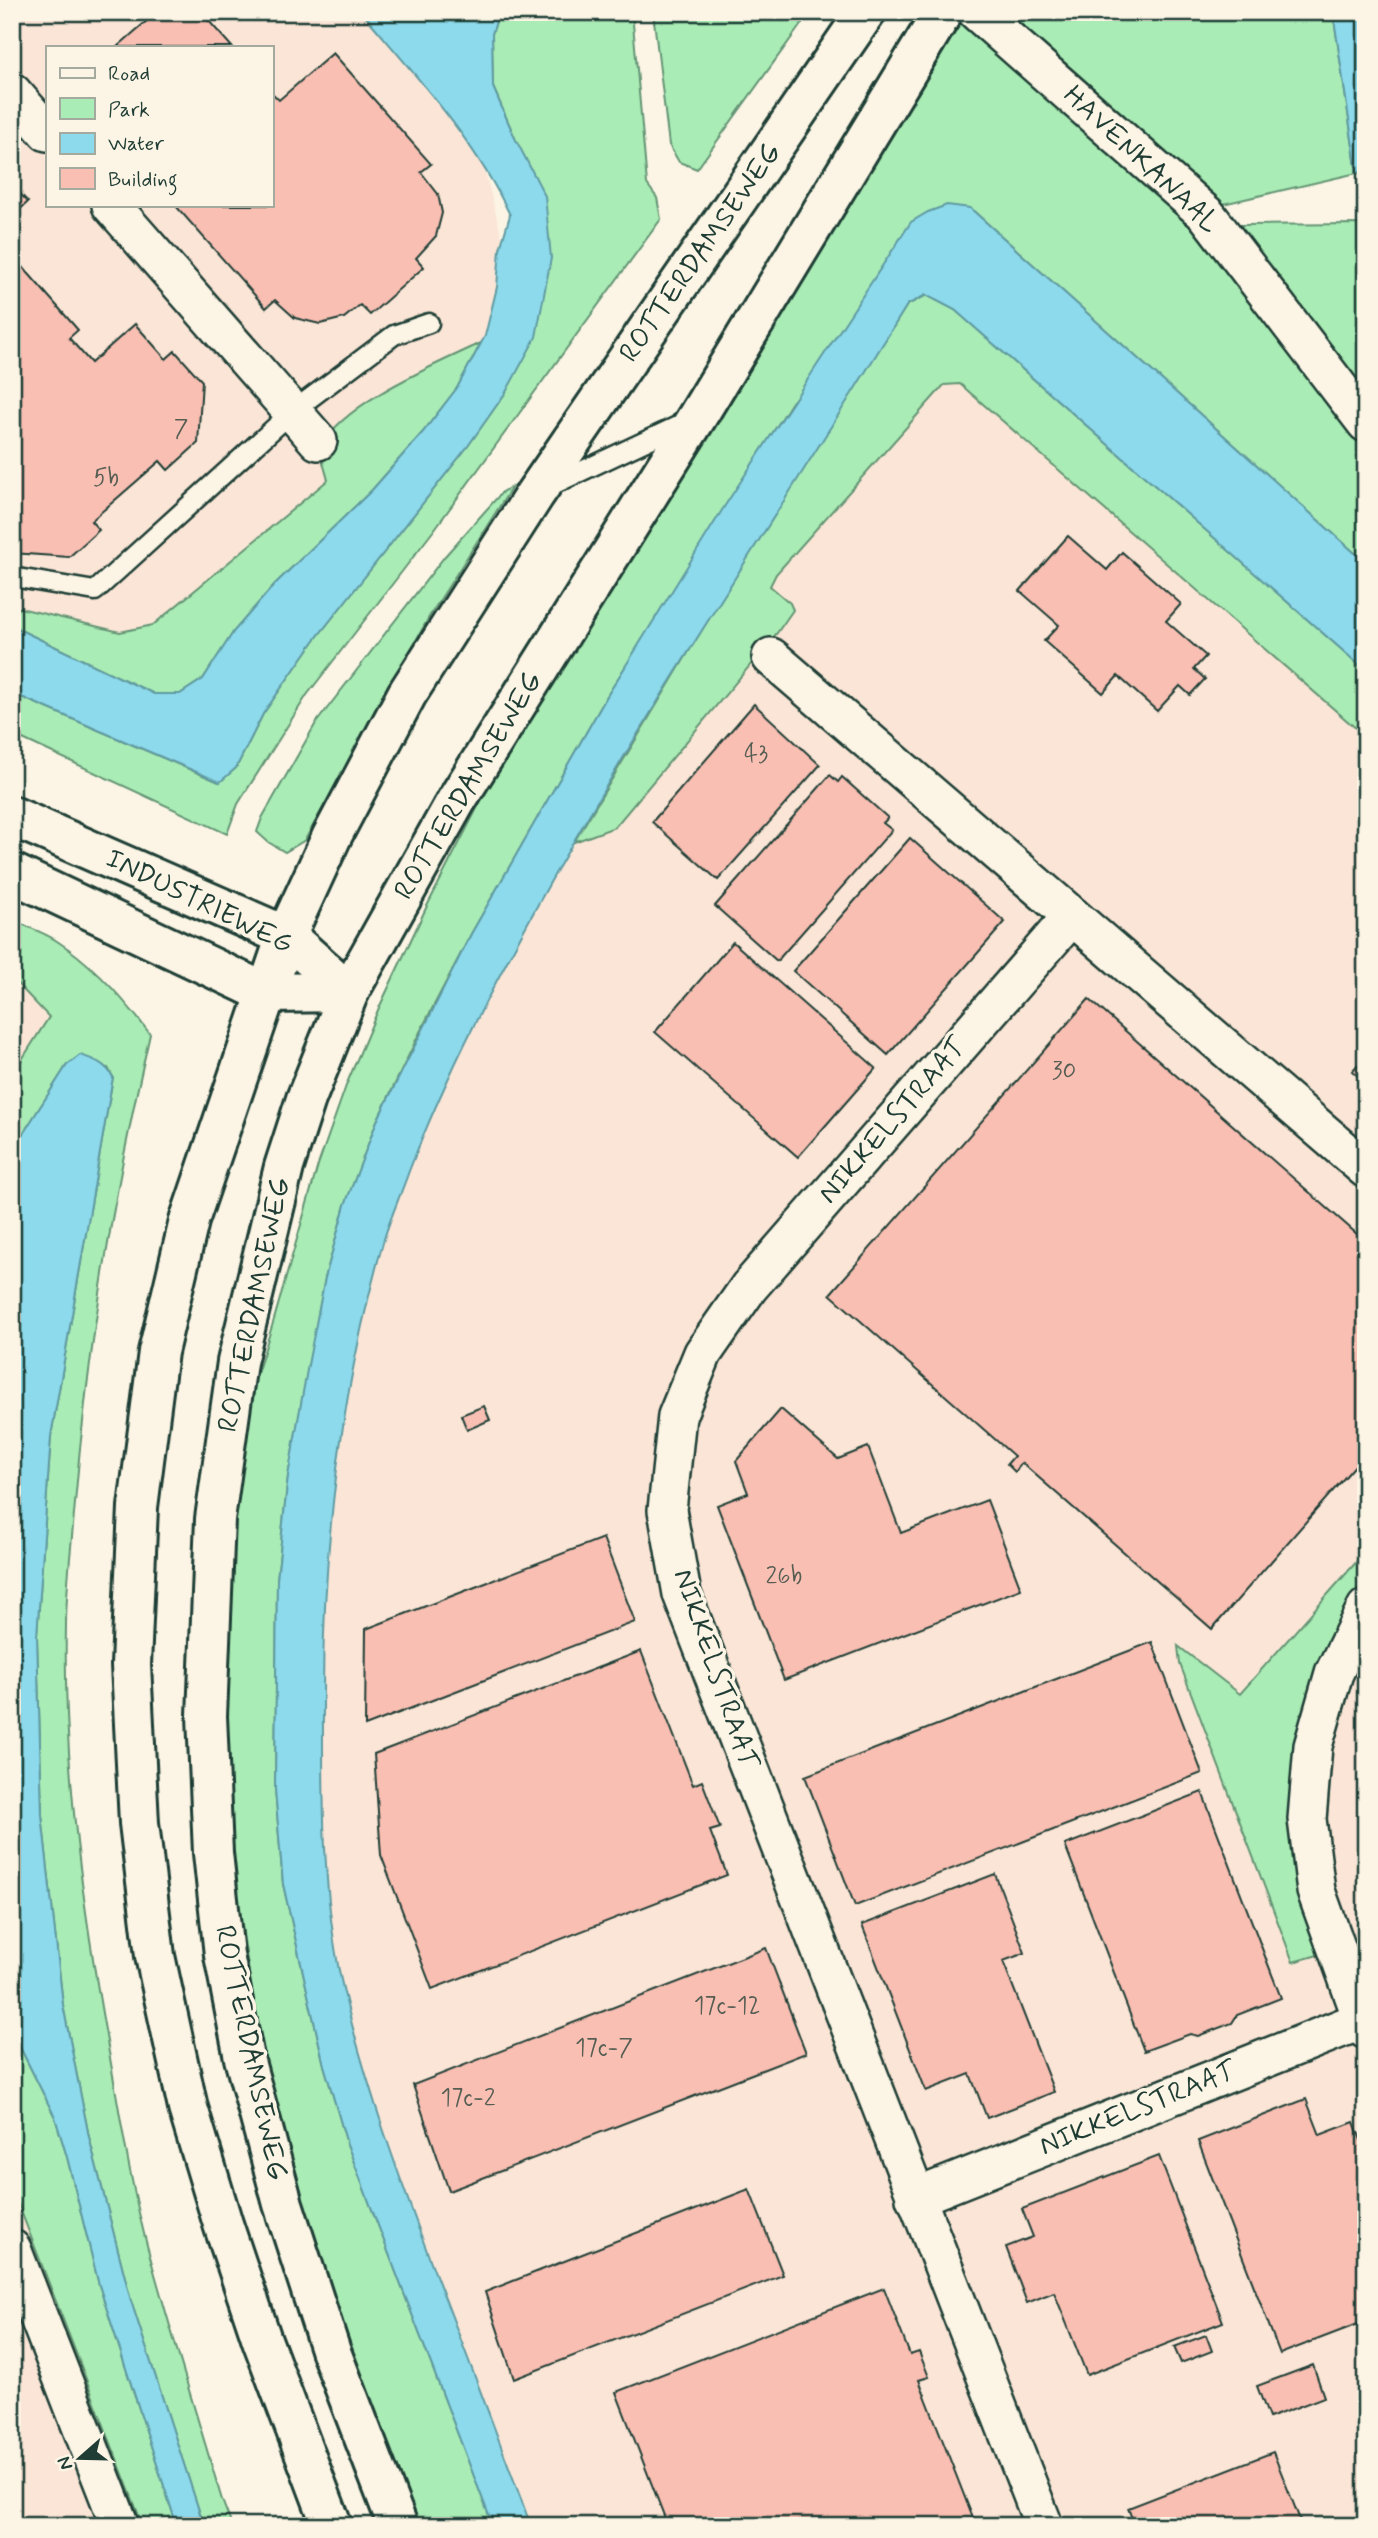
<svg xmlns="http://www.w3.org/2000/svg" width="1378" height="2538" viewBox="0 0 1378 2538" font-family="Mynerve,sans-serif">
  <style>
    .built { fill: #fbe5d6; fill-rule: evenodd }
    .green { fill: #aaecb5; stroke: #649474; stroke-width: 2 }
    .water { fill: #8ddaec; stroke: #619ba2; stroke-width: 2 }
    .building { fill: #fabfb3; stroke: #1f3d34; stroke-width: 2 }
    .lines { fill: none; stroke-linecap: round; stroke-linejoin: round }
    .service-casing { stroke: #1f3d34; stroke-width: 23 }
    .minor-casing { stroke: #1f3d34; stroke-width: 42 }
    .tertiary-casing { stroke: #1f3d34; stroke-width: 44 }
    .secondary-casing { stroke: #1f3d34; stroke-width: 44 }
    .service { stroke: #fcf5e5; stroke-width: 18 }
    .minor { stroke: #fcf5e5; stroke-width: 37 }
    .tertiary { stroke: #fcf5e5; stroke-width: 38 }
    .secondary { stroke: #fcf5e5; stroke-width: 38 }
    .labels { text-anchor: middle; dominant-baseline: central; stroke-width: 7; stroke-linejoin: round; paint-order: stroke }
    .number-label { font-size: 24px; fill: #565e54 }
    .street-label { font-size: 28px; fill: #1f3d34; stroke: #fcf5e5 }
  </style>
  <rect width="100%" height="100%" fill="#fcf5e5"/>
  <filter id="ink" filterUnits="userSpaceOnUse"><feTurbulence type="fractalNoise" baseFrequency=".0143" numOctaves="2"/><feDisplacementMap in="SourceGraphic" scale="14" xChannelSelector="R" yChannelSelector="G"/><feConvolveMatrix kernelMatrix="1 2 1 2 8 2 1 2 1" color-interpolation-filters="sRGB"/></filter>
  <g filter="url(#ink)">
    <g class="built">
      <path d="M12 12H390L463 87 519 303 355 557 12 692ZM47 47H271V205H47Z"/>
      <path d="M921 170 1366 479V2526H450L338 2223 261 1486 338 1147Z"/>
      <path d="M12 971 101 1022 12 1160Z"/>
      <path d="M12 2067 101 2305 199 2526H12Z"/>
    </g>
    <g class="green">
      <path d="M499 12H632L647 184 657 198 661 219 434 530 307 695 238 804 227 834 12 734V693L219 782 236 768 263 714 314 641 468 446 506 392 515 138 493 87 492 34Z"/>
      <path d="M653 12H810L697 169 679 162 669 145Z"/>
      <path d="M1006 12H1333L1357 173 1219 205 1080 76Z"/>
      <path d="M963 17 1177 209 1333 412 1366 450V563L970 208 792 402 607 696 471 934 420 1032 377 1121 345 1205 325 1278 288 1476 277 1580 275 1789 283 1884 324 2065 347 2144 493 2526H419L327 2281 300 2201 267 2073 255 2011 236 1890 229 1803 225 1702 227 1598 243 1418 273 1323 318 1165 347 1083 378 1010 426 908 489 785 644 522Z"/>
      <path d="M1366 224V393L1238 225Z"/>
      <path d="M927 295 955 310 1366 671V737L960 384 944 385 776 574 770 586 790 603 793 610 777 633 615 827 574 842 706 623 907 305Z"/>
      <path d="M481 343 457 388 423 432 372 490 275 584 234 631 203 679 180 694H154L12 626V608L16 607 120 632 153 625 328 480 319 448C346 401 433 366 481 343Z"/>
      <path d="M512 487 429 617 305 840 285 852 268 842 257 832 262 818 316 723 445 556 503 491Z"/>
      <path d="M12 920C27 927 44 932 57 941 94 965 124 999 150 1034 113 1193 87 1352 74 1514 71 1551 66 1589 66 1626 63 1771 84 1916 110 2058 121 2121 131 2186 148 2249 171 2333 197 2416 222 2500L232 2526H204L131 2301 89 2137 63 2005 42 1815 37 1636 51 1436 113 1077 108 1068 67 1065 12 1151V1075L49 1017 12 978Z"/>
      <path d="M1366 1551V1588L1329 1640 1312 1685 1297 1740 1290 1796 1293 1855 1304 1906 1318 1955 1293 1962 1180 1664 1178 1646 1240 1694Z"/>
      <path d="M12 2031 55 2117 67 2157 99 2285 177 2526H143L12 2188Z"/>
    </g>
    <g class="water">
      <path d="M362 12H499L492 34 493 87 515 138 545 196 551 258 536 337 506 392 468 446 314 641 263 714 236 768 220 782 12 693V626L154 694H180L203 679 234 631 275 584 372 490 423 432 457 388 485 336 497 287 500 249 510 215C474 139 416 76 362 12Z"/>
      <path d="M1333 12H1363L1366 30V171L1357 173Z"/>
      <path d="M947 205 970 208 1366 563V671L955 310 926 295 907 305C789 497 663 684 552 879 499 974 448 1070 409 1171 401 1194 391 1216 384 1239 342 1386 323 1539 323 1692 323 1787 321 1886 341 1980 364 2082 400 2180 437 2278 469 2360 500 2443 531 2526H493L347 2144 324 2065 283 1884 275 1789 277 1580 288 1476 307 1370 325 1278 345 1205 377 1121 471 934 607 696 724 507 911 222 928 212Z"/>
      <path d="M80 1055C95 1060 105 1063 113 1077L51 1436 37 1636 42 1815 63 2005 89 2137 131 2301 204 2526H177L99 2285 67 2157 55 2117 12 2031V1151L67 1065Z"/>
    </g>
    <g class="building">
      <path d="M157 12H201L232 47H117Z"/>
      <path d="M333 53 431 164 421 172 438 194 442 213 436 236 416 258 424 267 370 315 360 305 344 318 320 324 295 318 275 300 266 308 175 205H271V92L279 100Z"/>
      <path d="M12 185 28 202 12 217Z"/>
      <path d="M15 258 78 330 69 338 91 363 135 324 166 359 175 351 202 381 198 443 168 470 160 461 91 521 99 530 69 557 12 553V261Z"/>
      <path d="M1068 536 1107 570 1122 552 1181 604 1166 621 1206 656 1194 669 1205 679 1190 695 1180 686 1157 711 1118 676 1103 693 1044 641 1059 625 1020 591Z"/>
      <path d="M754 704 820 765 718 880 652 822Z"/>
      <path d="M830 775 838 782 842 777 888 818 883 823 892 830 777 961 715 906Z"/>
      <path d="M910 838 1005 922 888 1055 793 971Z"/>
      <path d="M733 942 876 1068 798 1157 655 1032Z"/>
      <path d="M1089 999 1366 1242V1453L1212 1629 1022 1463 1015 1472 1007 1464 1014 1456 830 1294Z"/>
      <path d="M1366 1056V1083L1352 1071Z"/>
      <path d="M484 1406 490 1420 467 1430 461 1415Z"/>
      <path d="M781 1409 838 1459 868 1447 901 1533 987 1500 1021 1589 784 1680 717 1505 748 1493 736 1461Z"/>
      <path d="M603 1538 635 1622 365 1726 366 1629Z"/>
      <path d="M1152 1642 1202 1773 855 1906 805 1776Z"/>
      <path d="M641 1651 693 1785 702 1781 720 1828 710 1831 727 1875 432 1989 381 1855 374 1754Z"/>
      <path d="M1202 1792 1281 1998 1237 2015 1232 2023 1198 2036 1190 2034 1144 2051 1065 1845Z"/>
      <path d="M995 1874 1025 1953 1003 1961 1054 2092 987 2118 970 2074 926 2091 862 1925Z"/>
      <path d="M766 1948 806 2053 449 2191 413 2085Z"/>
      <path d="M1306 2099 1320 2135 1354 2122 1366 2153V2321L1280 2354 1198 2141Z"/>
      <path d="M1159 2156 1223 2322 1087 2375 1054 2292 1027 2303 1006 2247 1033 2237 1022 2209Z"/>
      <path d="M749 2189 783 2275 514 2379 485 2292Z"/>
      <path d="M884 2288 910 2355 919 2352 929 2377 919 2380 976 2526H668L616 2392Z"/>
      <path d="M1206 2335 1212 2351 1181 2363 1174 2347Z"/>
      <path d="M1313 2365 1324 2397 1269 2418 1257 2386Z"/>
      <path d="M1273 2452 1300 2520 1284 2526H1135L1128 2508Z"/>
    </g>
    <g class="lines">
      <defs>
        <g id="service">
          <path d="M548 487 684 423"/>
          <path d="M12 577 95 591 293 411 394 335 429 323"/>
        </g>
        <g id="minor">
          <path d="M977 12 1207 215 1366 423"/>
          <path d="M12 92 47 132"/>
          <path d="M111 205 318 441"/>
          <path d="M771 657 1366 1169"/>
          <path d="M1366 1608 1334 1673 1313 1746 1307 1819 1316 1891 1366 2030"/>
          <path d="M915 2198 1362 2020"/>
          <path d="M12 2249 120 2526"/>
          <path d="M1044 2526 682 1594 667 1510 677 1416 703 1353 749 1287 1072 916"/>
        </g>
        <g id="tertiary">
          <path d="M12 816 286 936 349 992"/>
          <path d="M12 873 266 993 349 992"/>
        </g>
        <g id="secondary">
          <path d="M332 2526 262 2340 223 2224 188 2108 155 1956 139 1823 131 1665 138 1507 158 1352 189 1221 286 936 332 836 407 694 535 494 866 12"/>
          <path d="M398 2526 331 2352 283 2204 244 2058 224 1955 213 1853 207 1716 215 1519 237 1362 284 1167 306 1099 349 992 456 801 697 417 943 12"/>
        </g>
      </defs>
      <use href="#service" class="service-casing"/>
      <use href="#minor" class="minor-casing"/>
      <use href="#tertiary" class="tertiary-casing"/>
      <use href="#secondary" class="secondary-casing"/>
      <use href="#service" class="service"/>
      <use href="#minor" class="minor"/>
      <use href="#tertiary" class="tertiary"/>
      <use href="#secondary" class="secondary"/>
    </g>
  </g>
  <g class="labels">
    <g class="number-label">
      <text x="181" y="429">7</text>
      <text x="106" y="478">5b</text>
      <text x="756" y="754">43</text>
      <text x="1064" y="1071">30</text>
      <text x="784" y="1576">26b</text>
      <text x="727" y="2006">17c-12</text>
      <text x="604" y="2048">17c-7</text>
      <text x="468" y="2098">17c-2</text>
    </g>
    <g class="street-label">
      <text transform="translate(1141 160) rotate(43)">HAVENKANAAL</text>
      <text transform="translate(701 253) rotate(-55)">ROTTERDAMSEWEG</text>
      <text transform="translate(469 786) rotate(-59)">ROTTERDAMSEWEG</text>
      <text transform="translate(199 902) rotate(26)">INDUSTRIEWEG</text>
      <text transform="translate(893 1121) rotate(-49)">NIKKELSTRAAT</text>
      <text transform="translate(255 1305) rotate(-78)">ROTTERDAMSEWEG</text>
      <text transform="translate(715 1669) rotate(71)">NIKKELSTRAAT</text>
      <text transform="translate(250 2053) rotate(78)">ROTTERDAMSEWEG</text>
      <text transform="translate(1138 2109) rotate(-22)">NIKKELSTRAAT</text>
    </g>
  </g>
  <rect width="1378" height="2538" fill="none" stroke="#fcf5e5" stroke-width="42"/>
  <rect x="21" y="21" width="1336" height="2496" fill="none" stroke="#1f3d34" stroke-width="2.5" filter="url(#ink)"/>
  <rect x="46" y="46" width="228" height="161" fill="#fcf5e5" stroke="#a4ab9e" stroke-width="2"/>
  <rect x="60" y="68" width="35" height="10" fill="#fcf5e5" stroke="#a4ab9e" stroke-width="2"/>
  <text x="108" y="80" font-size="21" fill="#1f3d34">Road</text>
  <rect x="60" y="98" width="35" height="21" fill="#aaecb5" stroke="#a4ab9e" stroke-width="2"/>
  <text x="108" y="116" font-size="21" fill="#1f3d34">Park</text>
  <rect x="60" y="133" width="35" height="21" fill="#8ddaec" stroke="#a4ab9e" stroke-width="2"/>
  <text x="108" y="150" font-size="21" fill="#1f3d34">Water</text>
  <rect x="60" y="168" width="35" height="21" fill="#fabfb3" stroke="#a4ab9e" stroke-width="2"/>
  <text x="108" y="186" font-size="21" fill="#1f3d34">Building</text>
  <g transform="translate(80 2458) rotate(250)" stroke="#fcf5e5" stroke-width="5" paint-order="stroke">
  <path d="M0-5L12 26L0 18L-12 26Z" fill="#1f3d34"/>
  <text y="-10" font-size="19" font-weight="bold" text-anchor="middle" fill="#1f3d34">N</text>
  </g>
</svg>
